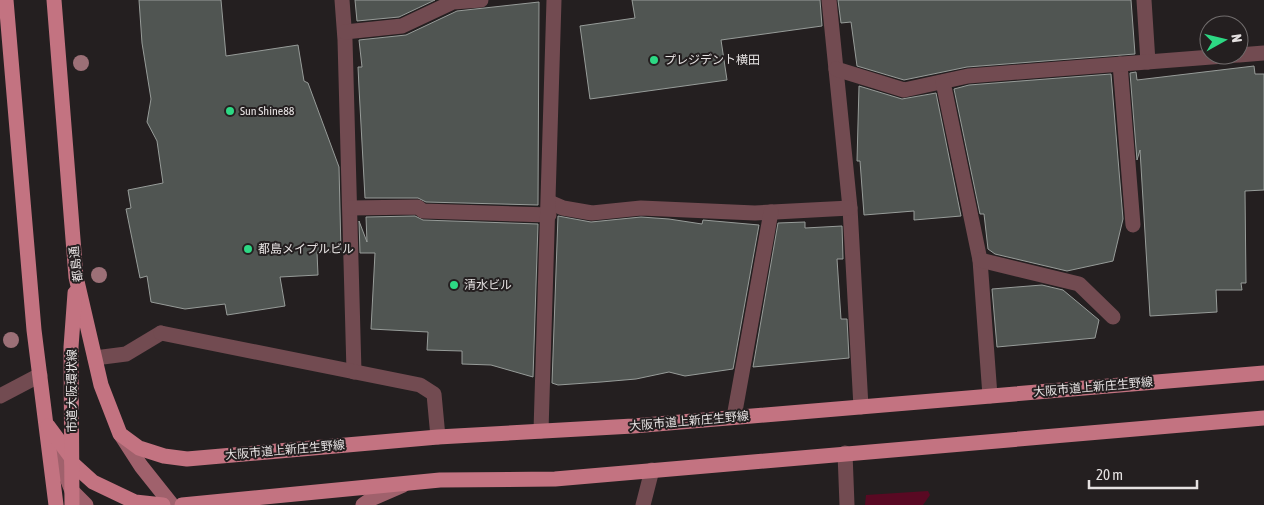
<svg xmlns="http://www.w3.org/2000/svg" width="1264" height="505" viewBox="0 0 1264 505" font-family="'Asap Condensed','Noto Sans JP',sans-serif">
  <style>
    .green { fill: #590923 }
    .building { fill: #505552; stroke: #979c99 }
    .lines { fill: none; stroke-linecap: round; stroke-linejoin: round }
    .lane { stroke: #724b51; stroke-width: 15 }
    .street { stroke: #724b51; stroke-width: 15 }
    .secondary { stroke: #a0616c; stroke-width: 15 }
    .primary { stroke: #c37381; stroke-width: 15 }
    .tree { fill: #9c7077 }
    .poi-dot { fill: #2dd884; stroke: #241f20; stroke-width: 2 }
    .labels { text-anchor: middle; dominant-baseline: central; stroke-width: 4; stroke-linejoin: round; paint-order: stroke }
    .poi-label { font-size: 12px; fill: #e5e1e1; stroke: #241f20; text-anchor: start }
    .street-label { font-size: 12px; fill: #e5e1e1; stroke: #241f20 }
  </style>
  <rect width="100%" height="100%" fill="#241f20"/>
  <path class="green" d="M928 491 930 495 923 505H865L866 495Z"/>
  <g class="building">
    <path d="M139 0H221L226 56 298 45 304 81 308 83 339 167 341 252H317L318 275 280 277 285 306 227 315 225 304 185 309 151 302 147 276 140 278 126 209 131 208 128 190 163 183 157 141 147 122 151 99 142 43Z"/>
    <path d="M355 0H435L399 17 357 21Z"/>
    <path d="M632 0H820L822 26 721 40 727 80 590 99 580 26 635 18Z"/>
    <path d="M838 0H1131L1135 54 967 67 904 80 857 66 851 22 841 23Z"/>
    <path d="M539 2 538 205 426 202 418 198H365L359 88 358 67H362L359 40 406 35 457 11Z"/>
    <path d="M1254 66 1255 74H1264V190L1245 191 1246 283H1241L1242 290H1216L1217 312 1150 316 1140 150 1137 160 1130 73 1136 72 1137 80Z"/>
    <path d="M1111 74 1123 219 1113 261 1067 271 995 254 988 249 984 214H980L954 89 969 85Z"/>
    <path d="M859 86 902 99 936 93 961 216 914 220V211L864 215 860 161H857Z"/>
    <path d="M415 216 423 220 538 224 533 377 491 365 462 364V351L427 350 428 332 371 329 375 253H360L359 221 367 242 366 217Z"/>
    <path d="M558 216 591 222 641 217 669 219 702 224 703 220 759 225 733 369 685 376 669 372 636 379 601 382 558 385 552 383Z"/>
    <path d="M805 222V228L842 226 843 259H837L841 319H847L849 358 753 367 778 223Z"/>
    <path d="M1042 285 1063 290 1099 320 1095 338 997 347 992 289Z"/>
  </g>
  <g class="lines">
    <path class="lane" d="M95 358 126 354 161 333"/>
    <g class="street">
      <path d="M342 0 345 40 354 372"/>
      <path d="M829 0 850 208 861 407"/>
      <path d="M1144 0 1148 62"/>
      <path d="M345 32 402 26 453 2 481 0"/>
      <path d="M1239 55 1264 53"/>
      <path d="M1120 64 1133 225"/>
      <path d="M836 69 904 90 968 76 1237 55"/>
      <path d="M943 82 980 260 990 396"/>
      <path d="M549 202 563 208 592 213 641 208 755 213 850 208"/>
      <path d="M350 208 418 207 423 211 549 215"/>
      <path d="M980 260 1079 284 1113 317"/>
      <path d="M161 333 420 385 434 394 438 437"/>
      <path d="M0 396 40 375"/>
      <path d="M734 417 771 212"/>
      <path d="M541 431 554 0"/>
      <path d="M845 453 847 505"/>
      <path d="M643 505 652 470"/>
    </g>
    <g class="secondary">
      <path d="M121 435 141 466 172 505"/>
      <path d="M51 437 72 491 86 505"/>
      <path d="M363 505 373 498 403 485"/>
    </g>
    <g class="primary">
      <path d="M6 0 34 330 56 505"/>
      <path d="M54 0 76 277 101 385 120 434 139 448 164 456 187 459 438 437 633 426 1264 373"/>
      <path d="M48 426 71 457 72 463 93 482 135 502 163 505"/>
      <path d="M72 505 71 347 75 293"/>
      <path d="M182 505 440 480 555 479 1264 418"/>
    </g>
  </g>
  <g class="tree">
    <circle cx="81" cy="63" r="8"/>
    <circle cx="99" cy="275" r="8"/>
    <circle cx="11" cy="340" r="8"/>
  </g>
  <g class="poi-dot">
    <circle cx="654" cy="60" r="5"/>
    <circle cx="230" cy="111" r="5"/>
    <circle cx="248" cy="249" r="5"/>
    <circle cx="454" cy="285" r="5"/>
  </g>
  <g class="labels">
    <g class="poi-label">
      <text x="664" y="60">プレジデント横田</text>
      <text x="240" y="111">Sun Shine88</text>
      <text x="258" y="249">都島メイプルビル</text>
      <text x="464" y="285">清水ビル</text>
    </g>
    <g class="street-label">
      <text transform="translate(76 264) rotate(-97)">都島通</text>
      <text transform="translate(1093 387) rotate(-5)">大阪市道上新庄生野線</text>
      <text transform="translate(72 391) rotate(-90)">市道大阪環状線</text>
      <text transform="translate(689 421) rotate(-5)">大阪市道上新庄生野線</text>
      <text transform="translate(285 450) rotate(-5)">大阪市道上新庄生野線</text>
    </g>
  </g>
  <g transform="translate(1224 40) rotate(82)"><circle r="24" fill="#241f20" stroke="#716d6d"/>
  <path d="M0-4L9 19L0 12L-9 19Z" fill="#2dd884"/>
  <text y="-8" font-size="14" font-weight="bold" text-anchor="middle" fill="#e5e1e1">N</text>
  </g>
  <path d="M1089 480v8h108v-8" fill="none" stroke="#e5e1e1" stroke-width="2.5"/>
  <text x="1096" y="480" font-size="15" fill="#e5e1e1" stroke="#241f20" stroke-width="4" paint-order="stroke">20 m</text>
</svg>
